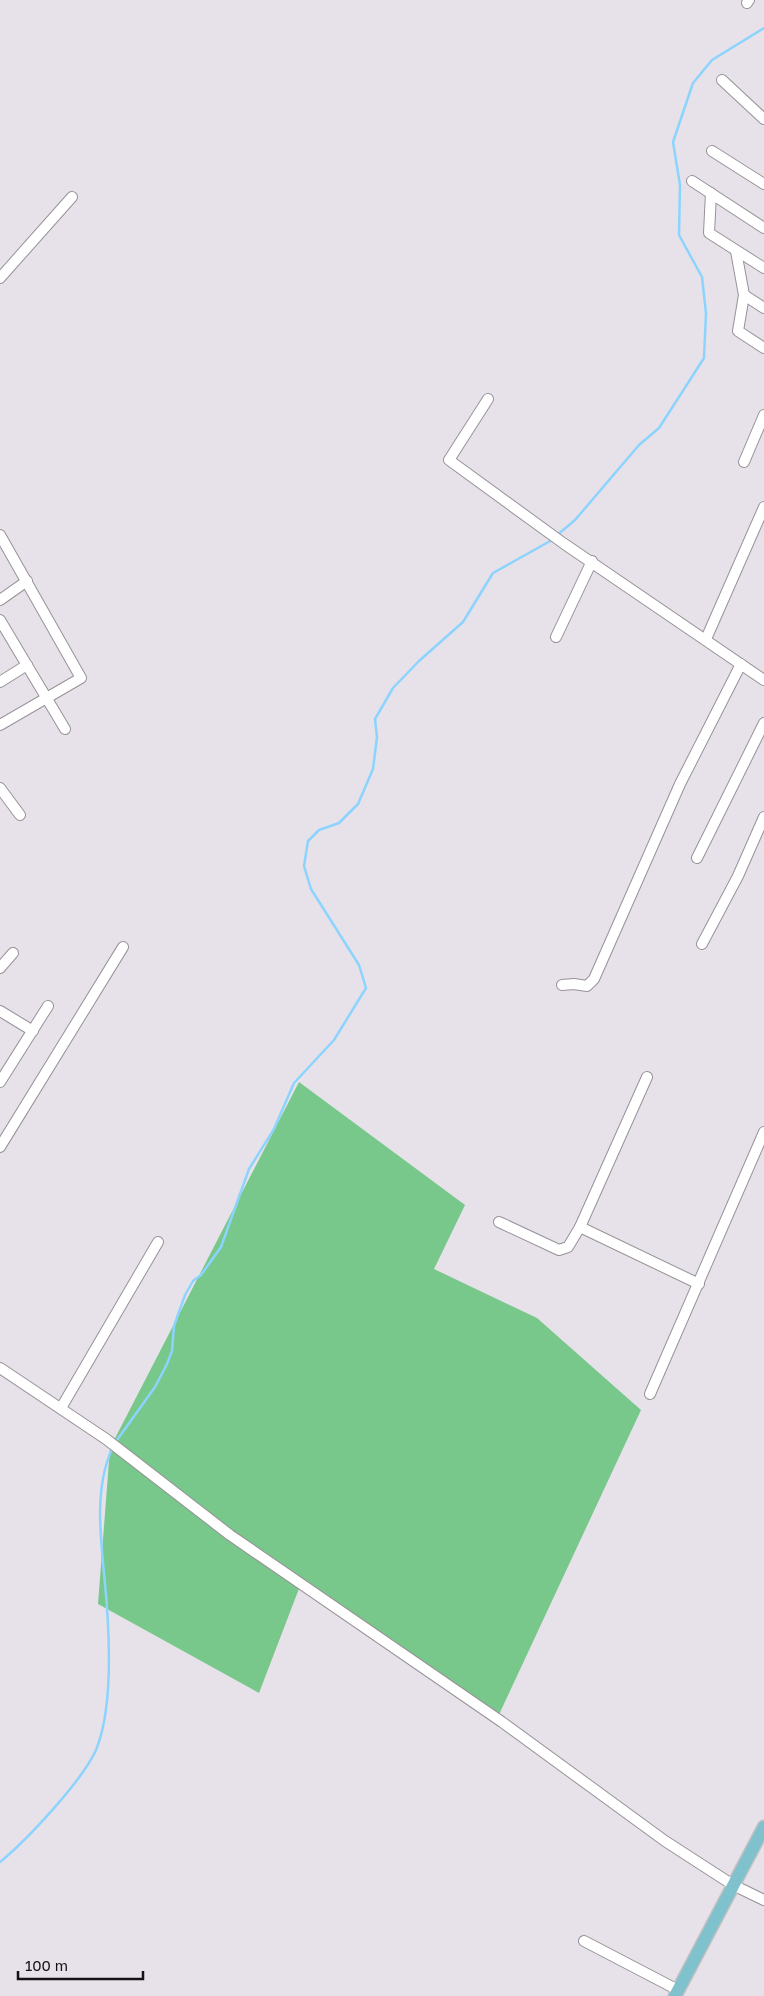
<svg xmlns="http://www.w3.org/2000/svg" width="764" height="1996" viewBox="0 0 764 1996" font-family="'Golos Text',sans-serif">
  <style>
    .forest { fill: #78c78b }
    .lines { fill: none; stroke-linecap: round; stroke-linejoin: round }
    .stream { stroke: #8cd4fe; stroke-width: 2.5 }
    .minor-casing { stroke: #979298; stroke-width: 12 }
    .major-casing { stroke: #c2c1c2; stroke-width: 15 }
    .minor { stroke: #fff; stroke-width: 10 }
    .major { stroke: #7fc1cc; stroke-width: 12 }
  </style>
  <rect width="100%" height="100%" fill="#e7e2e9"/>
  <path class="forest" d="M299 1082 465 1205 434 1269 537 1318 641 1410 496 1721 300 1586 259 1693 98 1604 110 1448Z"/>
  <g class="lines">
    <g class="stream">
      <path d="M556 536 575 520 639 445 659 428 704 358 706 313 702 277 679 235 680 185 673 142 693 83 712 60 764 28"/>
      <path d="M117 1440 155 1387 167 1364 172 1351 174 1326 185 1295 193 1281 201 1275 221 1247 249 1169 274 1129 294 1083 334 1040 366 988 359 965 311 889 304 866 308 841 319 830 339 823 358 804 373 769 377 737 375 719 393 688 419 661 463 622 493 573 552 540"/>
      <path d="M0 1862C27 1840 82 1781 96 1750 115 1704 109 1622 104 1573 100 1533 95 1486 112 1449"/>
    </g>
    <defs>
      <g id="minor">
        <path d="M747 3 749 0"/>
        <path d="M722 80 764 119"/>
        <path d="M712 151 764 184"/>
        <path d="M692 181 764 228"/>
        <path d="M711 193 709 233 764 268"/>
        <path d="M736 251 744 295 738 331 764 348"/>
        <path d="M0 278 72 197"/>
        <path d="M744 295 764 308"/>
        <path d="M488 399 449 460 563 543 764 680"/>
        <path d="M744 462 764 415"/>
        <path d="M0 535 81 678 0 725"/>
        <path d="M0 600 27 581"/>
        <path d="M0 620 65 729"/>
        <path d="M556 637 592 561"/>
        <path d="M706 639 764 507"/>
        <path d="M0 682 27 665"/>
        <path d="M0 788 20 815"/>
        <path d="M697 858 764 723"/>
        <path d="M702 944 738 876 764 817"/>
        <path d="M0 968 13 953"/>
        <path d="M562 985 574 984 587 986 594 979 680 784 741 664"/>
        <path d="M0 1011 33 1031"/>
        <path d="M647 1077 580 1227 699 1284"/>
        <path d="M0 1082 48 1006"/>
        <path d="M0 1147 123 947"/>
        <path d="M499 1222 559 1250 568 1247 580 1227"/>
        <path d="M0 1368 106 1439 230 1535 502 1722 665 1841 733 1885 764 1900"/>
        <path d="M650 1394 764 1132"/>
        <path d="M61 1408 158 1242"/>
        <path d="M584 1941 678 1990"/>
      </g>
      <path id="major" d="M675 1996 764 1827"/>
    </defs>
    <use href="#minor" class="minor-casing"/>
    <use href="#major" class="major-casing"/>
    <use href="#minor" class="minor"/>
    <use href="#major" class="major"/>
  </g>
  <path d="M18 1971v8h125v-8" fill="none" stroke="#141214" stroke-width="2.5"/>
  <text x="25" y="1971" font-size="15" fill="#141214" stroke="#e7e2e9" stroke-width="4" paint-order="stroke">100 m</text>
</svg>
